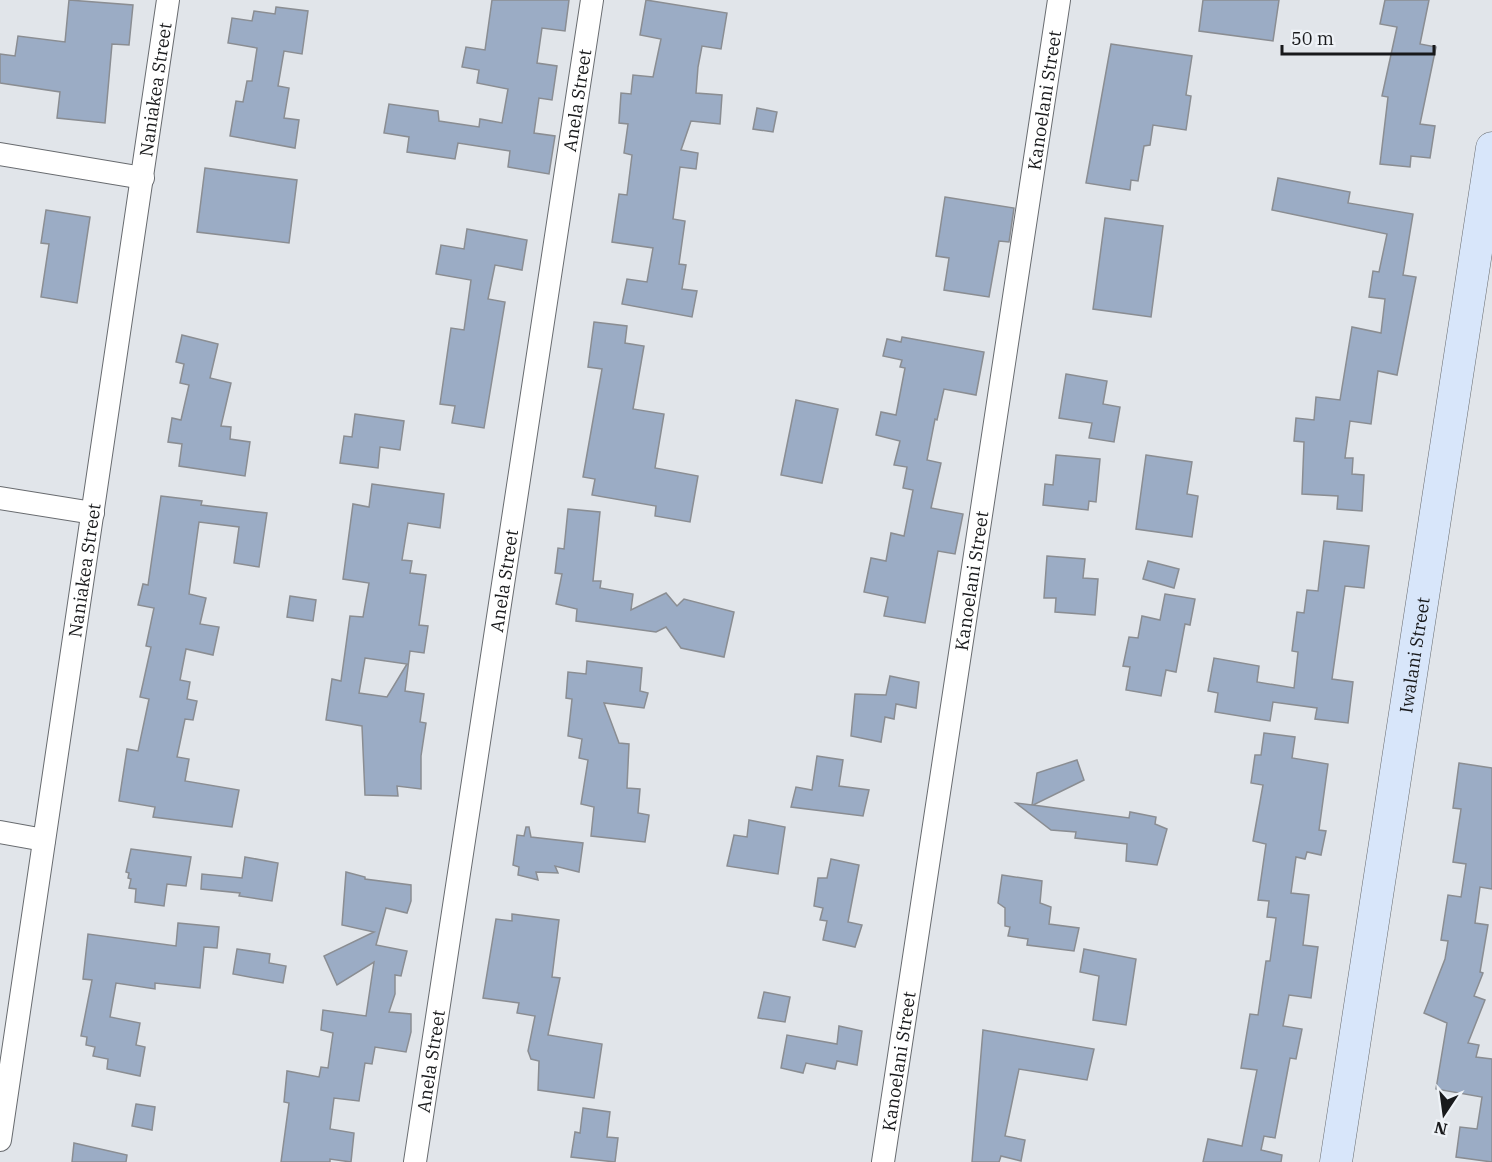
<svg xmlns="http://www.w3.org/2000/svg" width="1492" height="1162" viewBox="0 0 1492 1162" font-family="'IBM Plex Serif',serif">
  <style>
    .building { fill: #9bacc5; stroke: #8a8d92; stroke-width: 1.5; fill-rule: evenodd }
    .lines { fill: none; stroke-linecap: round; stroke-linejoin: round }
    .street-casing { stroke: #686b6f; stroke-width: 24 }
    .secondary-casing { stroke: #686b6f; stroke-width: 33 }
    .street { stroke: #fff; stroke-width: 22 }
    .secondary { stroke: #d8e6fa; stroke-width: 32 }
    .labels { text-anchor: middle; dominant-baseline: central; stroke-width: 4.5; stroke-linejoin: round; paint-order: stroke }
    .street-label { font-size: 18px; fill: #18191b; stroke: #eef2f7 }
  </style>
  <rect width="100%" height="100%" fill="#e1e5ea"/>
  <g class="building">
    <path d="M69 0 133 5 129 45 112 44 105 123 57 118 60 92 0 83V54L15 56 18 36 65 42Z"/>
    <path d="M492 0H569L565 31 542 28 537 63 557 66 552 100 539 98 534 133 555 136 549 174 508 167 510 151 458 143 455 159 407 152 409 137 384 133 389 104 438 111 439 121 479 127 480 119 502 123 508 89 477 83 479 70 462 67 466 47 485 50Z"/>
    <path d="M646 0 727 13 721 49 702 46 698 67 696 93 722 95 720 124 691 121 681 150 698 153 696 169 680 167 673 219 685 221 679 264 686 265 682 289 697 291 692 317 622 304 627 279 647 282 653 248 612 242 619 194 627 195 632 155 624 153 628 124 619 123 621 93 631 94 633 75 653 77 661 39 640 35Z"/>
    <path d="M1203 0H1279L1273 41 1199 31Z"/>
    <path d="M1385 0H1429L1420 44 1436 47 1420 124 1435 126 1430 158 1411 156 1410 167 1380 164 1388 97 1382 96 1397 27 1380 24Z"/>
    <path d="M276 7 308 11 302 54 284 51 278 86 289 88 284 118 299 120 295 148 230 136 236 101 243 102 247 81H252L257 48 228 43 232 18 252 21 254 11 275 14Z"/>
    <path d="M1111 44 1192 56 1186 95 1191 96 1186 130 1153 125 1150 145 1144 146 1138 181 1131 180 1130 190 1086 183Z"/>
    <path d="M757 108 777 112 773 132 753 129Z"/>
    <path d="M205 168 297 180 289 243 197 232Z"/>
    <path d="M1278 178 1350 192 1348 203 1413 214 1403 275 1416 277 1397 375 1378 371 1371 424 1350 421 1345 458H1353L1352 474 1364 475 1362 511 1337 509 1338 496 1302 494 1304 442 1294 441 1296 418 1314 420 1316 397 1340 400 1352 327 1381 333 1385 299 1369 297 1373 271 1379 272 1387 234 1272 210Z"/>
    <path d="M945 197 1014 208 1009 242 999 241 989 297 944 290 949 258 936 256Z"/>
    <path d="M46 210 90 217 77 303 41 297 49 244 41 243Z"/>
    <path d="M1105 218 1163 226 1151 317 1093 309Z"/>
    <path d="M467 229 527 240 522 270 495 265 488 299 505 302 484 428 452 423 455 406 440 404 451 328 464 330 471 280 436 274 441 245 464 249Z"/>
    <path d="M594 322 627 326 625 343 644 346 633 409 664 414 655 468 698 476 690 522 655 516 656 506 592 495 595 479 583 477 602 369 588 367Z"/>
    <path d="M182 335 218 344 210 378 231 383 221 426 231 427 230 439 250 442 245 476 179 466 182 444 168 442 172 418 181 420 189 385 180 383 184 364 176 362Z"/>
    <path d="M902 337 984 352 976 395 944 389 937 420 935 419 927 460 941 463 931 508 963 514 955 554 938 551 925 623 884 616 888 597 864 592 871 558 886 561 891 533 904 536 913 490 903 488 907 467 894 465 900 441 876 435 881 412 896 415 905 368 900 367 902 360 883 356 887 339 901 342Z"/>
    <path d="M1066 374 1107 381 1103 404 1120 407 1114 442 1089 438 1092 423 1059 418Z"/>
    <path d="M796 400 838 409 822 483 781 475Z"/>
    <path d="M355 414 404 421 400 450 380 447 378 468 340 463 344 436 352 437Z"/>
    <path d="M1056 455 1100 459 1096 502 1089 501 1088 510 1043 505 1045 484 1053 485Z"/>
    <path d="M1146 455 1192 462 1187 494 1198 496 1192 537 1136 529Z"/>
    <path d="M372 484 444 494 440 528 408 523 402 560 412 561 410 573 426 575 419 625 428 626 424 653 410 651 405 691 424 694 420 722 426 723 421 756V789L397 786 398 796 365 795 362 726 326 720 332 679 341 681 350 616 363 617 369 583 343 579 353 504 369 507ZM365 658 407 664 387 697 359 693Z"/>
    <path d="M161 496 202 501 201 505 267 513 259 567 234 563 239 527 199 522 189 594 206 598 200 624 219 627 213 655 186 649 180 680 190 682 187 699 197 701 193 720 185 719 177 757 189 759 185 781 239 790 232 827 153 817 155 807 119 801 127 749 138 751 149 699 140 697 151 647 146 646 154 608 138 605 143 584 148 585Z"/>
    <path d="M568 509 600 512 593 581H601L600 588 633 594 631 610 666 593 677 606 684 599 734 612 724 657 681 648 666 627 656 632 576 621 577 609 556 604 562 574 555 573 558 548 564 549Z"/>
    <path d="M1324 541 1369 546 1364 588 1345 586 1332 679 1353 682 1348 723 1315 719 1317 708 1273 702 1270 721 1215 712 1218 693 1208 691 1214 658 1259 666 1257 682 1294 688 1298 652 1292 651 1297 612 1304 613 1307 590 1318 591Z"/>
    <path d="M1047 556 1085 559 1083 578 1098 579 1095 615 1055 612 1056 598H1044Z"/>
    <path d="M1148 561 1179 569 1174 588 1143 579Z"/>
    <path d="M1165 594 1195 599 1190 625 1185 624 1176 672 1166 670 1161 696 1126 690 1130 667 1123 666 1129 637 1138 638 1142 616 1160 620Z"/>
    <path d="M290 596 316 600 313 621 287 617Z"/>
    <path d="M587 661 642 668 640 691 648 693 644 708 604 703 619 743 629 744 627 788 640 789 638 813 649 815 645 842 591 836 594 807 581 804 588 760 579 758 582 739 568 736 572 699 566 698 568 672 586 674Z"/>
    <path d="M890 676 919 682 916 708 896 704 894 719 885 717 881 742 851 736 855 694 886 695Z"/>
    <path d="M1264 733 1295 737 1292 758 1328 764 1319 830 1326 831 1321 855 1307 852 1305 859 1296 857 1291 893 1309 895 1303 945 1318 947 1311 998 1289 995 1283 1026 1302 1029 1296 1059 1290 1058 1275 1138 1264 1136 1261 1150 1282 1155 1281 1162H1203L1208 1139 1242 1146 1257 1070 1241 1068 1250 1014 1258 1015 1266 961H1270L1276 918 1267 917 1269 901 1258 900 1266 844 1253 841 1263 785 1251 783 1255 755H1261Z"/>
    <path d="M817 756 843 760 839 786 869 790 863 816 791 807 796 787 812 790Z"/>
    <path d="M1077 760 1084 780 1033 805 1129 818 1130 812 1156 817 1155 824 1167 829 1157 865 1126 861 1127 844 1075 838 1076 832 1051 830 1016 803 1032 805 1037 773Z"/>
    <path d="M1459 763 1492 768V889L1480 887 1475 923 1488 925 1480 972 1483 973 1474 996 1485 1000 1468 1043 1479 1045 1476 1057 1492 1059V1162L1456 1157 1460 1127 1477 1129 1482 1097 1436 1089 1447 1023 1424 1013 1445 959 1448 941 1441 940 1448 895 1461 897 1466 864 1453 862 1461 809 1453 808Z"/>
    <path d="M749 820 785 827 778 874 727 866 734 835 747 837Z"/>
    <path d="M526 827H529L531 837 583 843 579 872 555 866 558 873 536 872 538 880 518 875 519 867 513 865 517 835 524 836Z"/>
    <path d="M131 849 191 857 186 886 167 884 164 906 135 902 136 889 129 888 131 879 128 878 129 873 126 872Z"/>
    <path d="M245 857 278 863 272 901 239 896 240 893 201 889 202 874 242 878Z"/>
    <path d="M831 859 859 865 848 922 862 925 855 947 823 940 827 921 820 920 823 908 814 906 818 878H827Z"/>
    <path d="M346 872 365 877V879L411 885V901L407 913 386 908 376 945 407 951 401 976 395 975V994L389 1012 411 1014V1032L406 1052 375 1047 372 1064 365 1063 359 1101 334 1098 330 1129 354 1133 351 1162 330 1159V1162H281L289 1103 284 1102 287 1071 319 1077 321 1067 328 1068 333 1033 321 1030 323 1010 366 1016 374 962 337 985 324 956 374 932 342 925Z"/>
    <path d="M1002 875 1042 881 1040 903 1051 907 1049 924 1079 928 1074 951 1027 945 1028 939 1008 936 1010 927 1005 926V908L998 903Z"/>
    <path d="M512 914 559 920 552 977 560 978 548 1035 602 1044 594 1098 538 1090 539 1061 531 1059 528 1051 535 1016 517 1013 519 1003 483 998 496 919 512 921Z"/>
    <path d="M178 923 219 927 217 948 204 947 200 988 155 983V989L116 983 110 1017 140 1023 136 1045 145 1047 140 1076 107 1069 108 1059 93 1056 95 1047 86 1045 87 1037 81 1036 92 980 83 979 88 934 176 946Z"/>
    <path d="M237 949 270 954 269 963 286 966 283 983 233 974Z"/>
    <path d="M1084 949 1136 959 1126 1025 1093 1020 1099 976 1080 972Z"/>
    <path d="M764 992 790 997 785 1022 758 1018Z"/>
    <path d="M839 1026 862 1031 857 1065 837 1061 835 1069 806 1063 803 1073 781 1068 787 1035 837 1044Z"/>
    <path d="M983 1030 1094 1049 1087 1080 1019 1069 1005 1136 1025 1140 1021 1161 1001 1156 999 1162H972Z"/>
    <path d="M136 1104 155 1107 152 1130 132 1126Z"/>
    <path d="M583 1108 610 1112 607 1137 618 1138 615 1162 571 1157 575 1132 580 1133Z"/>
    <path d="M74 1143 127 1155 126 1162H72Z"/>
  </g>
  <g class="lines">
    <defs>
      <g id="street">
        <path d="M0 154 143 178"/>
        <path d="M0 498 93 513"/>
        <path d="M0 832 44 840"/>
        <path id="s1" d="M0 1140 168 0"/>
        <path id="s2" d="M415 1162 592 0"/>
        <path id="s3" d="M883 1162 1059 0"/>
      </g>
      <g id="secondary">
        <path id="s4" d="M1336 1162 1492 148"/>
      </g>
    </defs>
    <use href="#street" class="street-casing"/>
    <use href="#secondary" class="secondary-casing"/>
    <use href="#street" class="street"/>
    <use href="#secondary" class="secondary"/>
  </g>
  <g class="labels">
    <g class="street-label">
      <text stroke="none"><textPath href="#s1" startOffset="1062">Naniakea Street</textPath></text>
      <text stroke="none"><textPath href="#s3" startOffset="1074">Kanoelani Street</textPath></text>
      <text stroke="none"><textPath href="#s2" startOffset="1074">Anela Street</textPath></text>
      <text stroke="none"><textPath href="#s1" startOffset="576">Naniakea Street</textPath></text>
      <text stroke="none"><textPath href="#s2" startOffset="588">Anela Street</textPath></text>
      <text stroke="none"><textPath href="#s3" startOffset="588">Kanoelani Street</textPath></text>
      <text stroke="none"><textPath href="#s4" startOffset="513">Iwalani Street</textPath></text>
      <text stroke="none"><textPath href="#s2" startOffset="102">Anela Street</textPath></text>
      <text stroke="none"><textPath href="#s3" startOffset="102">Kanoelani Street</textPath></text>
    </g>
  </g>
  <g transform="translate(1444 1114) rotate(193)" stroke="#eef2f7" stroke-width="4.5" paint-order="stroke">
  <path d="M0-4.5L10 22L0 15L-10 22Z" fill="#18191b"/>
  <text y="-9" font-size="16" font-weight="bold" text-anchor="middle" fill="#18191b">N</text>
  </g>
  <path d="M1282 45v9h152v-9" fill="none" stroke="#18191b" stroke-width="3"/>
  <text x="1291" y="45" font-size="18" fill="#18191b" stroke="#eef2f7" stroke-width="4.5" paint-order="stroke">50 m</text>
</svg>
